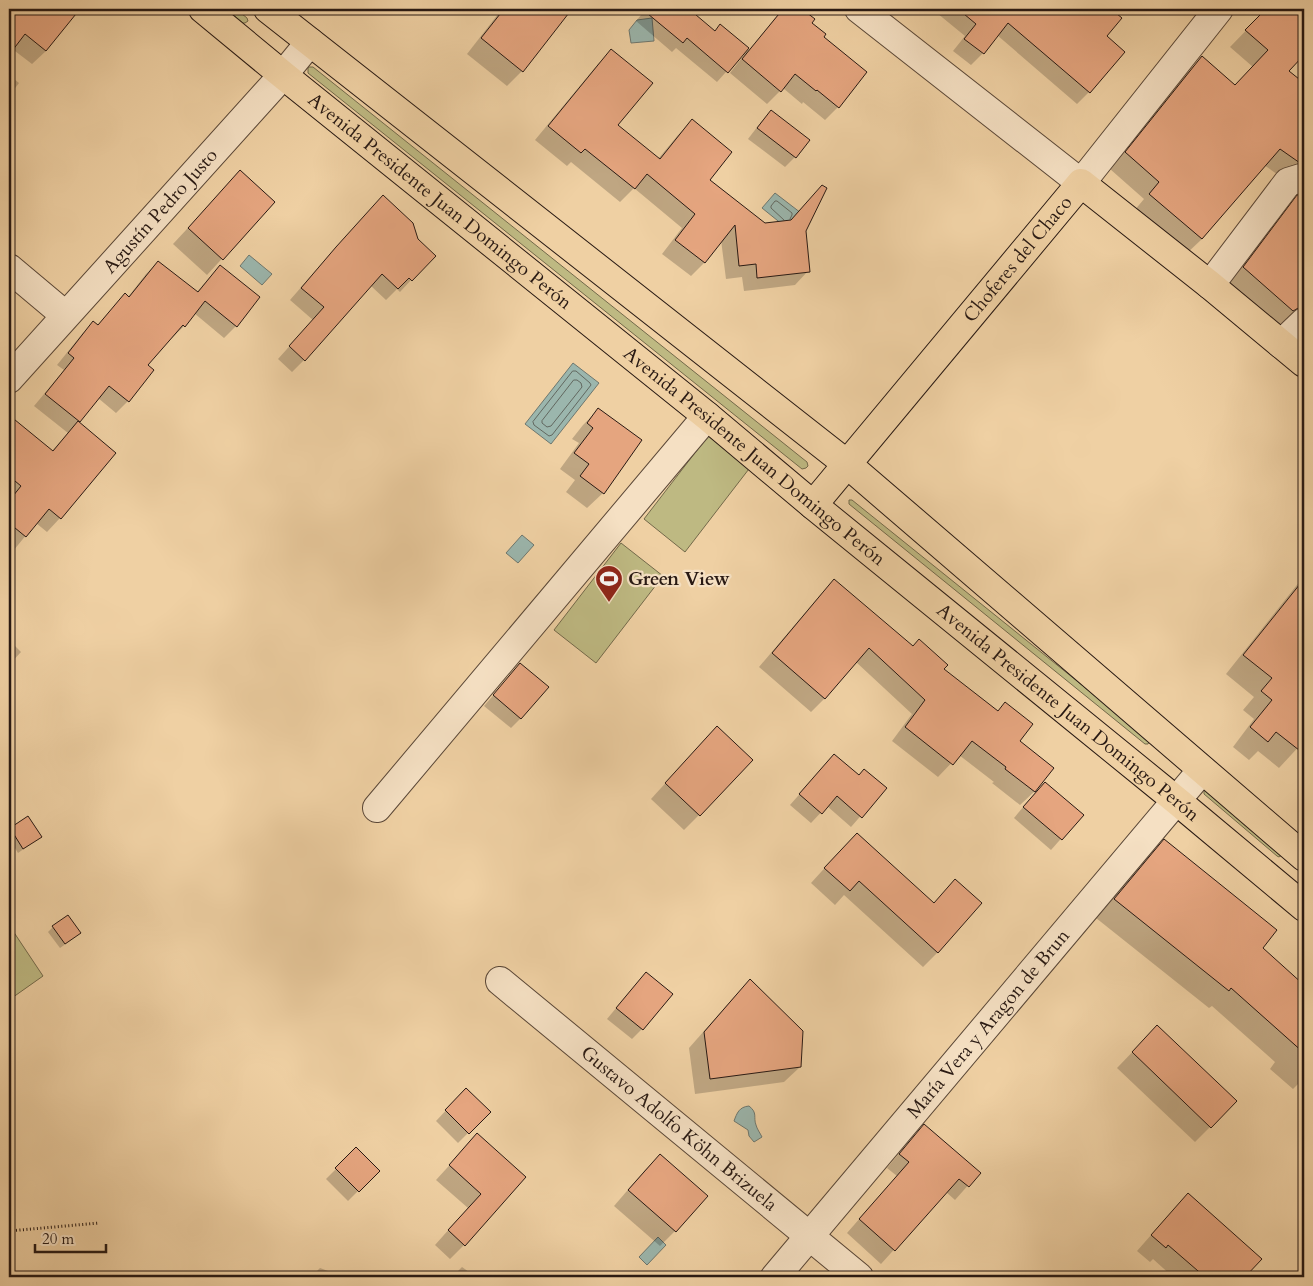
<svg xmlns="http://www.w3.org/2000/svg" width="1313" height="1286" viewBox="0 0 1313 1286" font-family="Cardo,serif">
  <style>
    .green { fill: #beb982; stroke: #73694a }
    .water { fill: #9bb6ad; stroke: #6d776f }
    .shadow { fill: #0003 }
    .lines { fill: none; stroke-linecap: round; stroke-linejoin: round }
    .shore { stroke: #626860; stroke-width: 1 }
    .building { fill: #e5a57f; stroke: #281913 }
    .minor-casing { stroke: #5a4737; stroke-width: 30 }
    .major-casing { stroke: #281913; stroke-width: 30 }
    .path { stroke: #281913; stroke-width: 3; stroke-dasharray: 1 2.5; stroke-linecap: butt }
    .minor { stroke: #f5e0c3; stroke-width: 28 }
    .major { stroke: #efd0a3; stroke-width: 28 }
    .labels { text-anchor: middle; dominant-baseline: central; stroke-width: 4.5; stroke-linejoin: round; paint-order: stroke }
    .street-label { font-size: 19px; fill: #281913; stroke: #f5e0c3 }
    .poi-label { font-size: 19px; font-weight: bold; fill: #281913; stroke: #f5e0c3; text-anchor: start }
  </style>
  <rect width="100%" height="100%" fill="#efd0a3"/>
  <filter id="stains"><feTurbulence type="fractalNoise" baseFrequency=".004" numOctaves="4"/><feColorMatrix values="0 0 0 0 .2 0 0 0 0 .09 0 0 0 0 .02 0 0 0 .5 -.17"/></filter>
  <radialGradient id="worn" r=".72"><stop offset=".6" stop-color="#630" stop-opacity="0"/><stop offset="1" stop-color="#630" stop-opacity=".3"/></radialGradient>
  <g class="green">
    <path d="M226 9H236L247 18 248 21 245 23H243Z"/>
    <path d="M308 67H313L807 462 808 466 806 468 802 469 308 73Z"/>
    <path d="M711 432 752 465 685 552 644 519Z"/>
    <path d="M849 500H852L1149 739V742L1148 744H1145L849 504Z"/>
    <path d="M621 543 663 576 596 663 554 630Z"/>
    <path d="M1204 789 1282 855 1279 857 1277 856 1204 794Z"/>
    <path d="M9 925 43 976 9 1000Z"/>
  </g>
  <g class="water">
    <path d="M652 18 654 41 631 43 629 30 637 20Z"/>
    <path d="M775 193 801 213 788 229 762 208Z"/>
    <path d="M249 255 272 274 262 285 240 266Z"/>
    <path d="M573 363 599 383 551 444 525 424Z"/>
    <path d="M522 535 534 545 518 563 506 553Z"/>
    <path d="M749 1106C758 1113 753 1117 756 1125 757 1129 760 1133 762 1137L754 1142 749 1136 748 1130 734 1121C737 1113 739 1107 749 1106Z"/>
    <path d="M658 1237 666 1245 647 1265 639 1257Z"/>
  </g>
  <g class="shadow">
    <path d="M9 9H78L46 51 32 64 11 48 9 50Z"/>
    <path d="M502 9H571L522 71 507 86 467 54Z"/>
    <path d="M646 9H687L714 32 720 26 749 50 775 18 784 9H801L813 20 811 23 822 37 838 107 825 120 803 102 802 104 783 88 767 104 730 73 744 55 742 54 717 82 676 48 672 52 636 21Z"/>
    <path d="M932 9H1110L1121 18 1105 36 1123 52 1089 92 1077 104 997 35 983 53 971 65 953 51 965 36Z"/>
    <path d="M1257 9H1304V54L1288 72 1304 85V308L1289 323H1282L1276 326 1228 284 1281 213 1298 197 1303 196V193L1299 185 1284 179 1264 165 1202 239 1185 255 1134 211 1144 199 1110 169 1186 74 1202 58 1235 86 1253 67 1230 47 1262 14Z"/>
    <path d="M612 50 617 125 658 159 678 135 692 121 708 180 765 224 789 222 822 186 805 231 808 271 795 285 744 291 742 277 726 279 721 240 704 263 691 276 662 254 682 228 634 188 620 202 571 162 567 166 535 140 598 64Z"/>
    <path d="M9 75 19 83 9 96Z"/>
    <path d="M771 112 795 157 785 167 748 139 761 122Z"/>
    <path d="M240 172 274 202 207 275 173 244Z"/>
    <path d="M371 209 411 280 400 292 397 289 386 300 370 285 304 360 292 372 278 359 313 320 290 300 324 261Z"/>
    <path d="M158 262 196 293 209 278 220 266 259 297 236 326 224 338 194 313 184 326 172 338 171 337 147 365 128 401 116 413 98 398 77 423 114 453 60 518 47 532 36 523 9 556V417L51 452 68 433 34 406 64 370 57 365 82 334 93 323 97 326 125 295 128 297 146 274Z"/>
    <path d="M598 410 603 493 587 508 566 492 575 480 560 469 579 443 572 439 583 425Z"/>
    <path d="M1304 576V741L1279 768 1258 751 1249 760 1233 747 1254 719 1243 710 1254 697 1226 674Z"/>
    <path d="M834 581 912 648 942 669 1018 741 1053 768 1034 792 1020 805 992 783 994 782 959 755 938 777 892 741 912 714 856 662 825 698 811 712 759 667 821 594Z"/>
    <path d="M9 640 21 652 9 665Z"/>
    <path d="M520 664 521 718 511 728 484 706Z"/>
    <path d="M702 743 699 815 684 830 651 799Z"/>
    <path d="M834 755 859 777 885 788 851 827 827 806 811 823 790 805Z"/>
    <path d="M1035 793 1082 815 1051 850 1014 818Z"/>
    <path d="M11 829 40 837 35 841 18 853 9 838V831Z"/>
    <path d="M1164 841 1261 948 1304 986V1078L1293 1089 1270 1069 1275 1062 1212 1006 1209 1008 1096 918 1146 859Z"/>
    <path d="M842 849 933 904 980 903 937 953 923 967 844 895 835 905 811 883Z"/>
    <path d="M53 927 74 938 60 948 48 932Z"/>
    <path d="M646 974 642 1029 632 1039 607 1019 636 984Z"/>
    <path d="M750 981 800 1067 784 1082 695 1094 689 1048 735 996Z"/>
    <path d="M1142 1042 1210 1127 1195 1142 1117 1068Z"/>
    <path d="M466 1089 489 1112 458 1143 436 1121Z"/>
    <path d="M924 1126 979 1173 955 1200 946 1192 881 1264 847 1233 897 1176 887 1168 911 1139Z"/>
    <path d="M477 1135 525 1177 464 1245 450 1259 435 1245 468 1208 436 1180Z"/>
    <path d="M356 1149 378 1171 348 1201 326 1179Z"/>
    <path d="M660 1155 675 1231 660 1246 614 1206 645 1170Z"/>
    <path d="M1173 1210 1260 1259 1244 1277H1173L1153 1259 1150 1262 1137 1251Z"/>
    <path d="M462 1267 476 1277H452Z"/>
    <path d="M320 1268 344 1277H311Z"/>
  </g>
  <g class="lines">
    <g class="shore">
      <path d="M784 220 771 208V206L775 201H777L792 213V215L790 219"/>
      <path d="M573 371H576L590 383 591 385 552 435 549 436 534 425 533 422Z"/>
      <path d="M574 380H577L581 383 582 387 551 426 547 427 542 423V421Z"/>
    </g>
  </g>
  <g class="building">
    <path d="M18 9H80L46 51 25 34 9 55V20Z"/>
    <path d="M504 9H572L523 72 481 38Z"/>
    <path d="M642 9H689L715 31 720 24 749 48 728 73 687 38 683 43Z"/>
    <path d="M783 9H802L815 19 812 23 826 34 824 37 867 72 839 108 817 90 816 91 795 74 781 92 742 59Z"/>
    <path d="M958 9H1111L1122 18 1107 36 1125 52 1090 93 1008 23 984 54 964 39 976 24Z"/>
    <path d="M1266 9H1304V55L1289 71 1304 83V163H1300L1280 149 1202 239 1149 194 1159 182 1125 152 1202 56 1235 85 1268 50 1245 30Z"/>
    <path d="M611 49 653 83 618 125 660 159 692 119 732 152 710 180 765 223 791 220 822 185 827 188 806 231 810 272 757 278 756 264 739 266 735 225 705 263 675 240 695 214 647 174 635 189 585 149 581 153 548 126Z"/>
    <path d="M771 110 810 140 796 158 757 128Z"/>
    <path d="M240 170 275 202 223 260 188 228Z"/>
    <path d="M1302 194H1304V307H1300L1293 311 1243 267 1297 195Z"/>
    <path d="M383 195 413 223 418 239 436 256 412 281 409 278 398 289 382 274 305 361 289 346 324 307 301 288 336 247Z"/>
    <path d="M158 261 198 292 220 265 260 297 237 327 205 301 185 327 183 325 148 365 154 370 129 402 109 386 80 422 45 394 74 358 68 353 93 321 98 325 125 293 129 297Z"/>
    <path d="M598 408 642 440 604 494 580 476 589 464 574 453 593 428 587 423Z"/>
    <path d="M9 415 53 451 78 421 116 453 61 519 49 509 26 537 9 523V501L21 486 9 476Z"/>
    <path d="M834 579 913 646 919 639 948 665 944 669 998 711 1005 702 1033 724 1020 741 1054 768 1035 792 1005 769 1006 767 972 741 953 765 905 727 925 700 869 648 825 699 772 653Z"/>
    <path d="M1304 579V754L1276 732 1268 742 1250 727 1272 700 1261 691 1272 678 1243 655Z"/>
    <path d="M520 663 549 687 521 719 493 695Z"/>
    <path d="M717 726 753 760 700 816 665 783Z"/>
    <path d="M834 754 859 775 864 769 887 788 862 818 837 796 822 814 799 794Z"/>
    <path d="M1045 782 1084 815 1062 840 1023 807Z"/>
    <path d="M28 816 42 837 23 849 10 828Z"/>
    <path d="M857 833 934 903 955 879 982 903 938 953 859 881 850 891 824 868Z"/>
    <path d="M1164 839 1277 930 1263 948 1304 985V1053L1231 988 1229 991 1114 899Z"/>
    <path d="M68 915 81 933 65 944 52 926Z"/>
    <path d="M646 972 673 994 643 1030 616 1008Z"/>
    <path d="M750 979 803 1031 801 1067 710 1079 704 1032Z"/>
    <path d="M1157 1025 1237 1101 1211 1128 1132 1052Z"/>
    <path d="M466 1088 491 1112 469 1134 445 1110Z"/>
    <path d="M924 1124 981 1173 969 1187 959 1179 895 1251 859 1219 909 1162 899 1154Z"/>
    <path d="M477 1133 526 1177 465 1246 448 1230 481 1194 449 1165Z"/>
    <path d="M356 1147 380 1171 359 1192 335 1168Z"/>
    <path d="M660 1154 708 1196 676 1232 628 1190Z"/>
    <path d="M1188 1193 1262 1259 1245 1277H1205L1168 1245 1166 1248 1151 1235Z"/>
  </g>
  <g class="lines">
    <defs>
      <g id="minor">
        <path d="M859 9 1081 183 1219 9"/>
        <path d="M9 268 65 315"/>
        <path d="M1210 285 1288 182 1301 178 1304 179"/>
        <path d="M1281 344 1304 322"/>
        <path id="s1" d="M9 379 283 75 310 42"/>
        <path d="M377 808 707 416"/>
        <path id="s2" d="M500 981 859 1277"/>
        <path id="s3" d="M775 1277 1202 770"/>
      </g>
      <g id="major">
        <path id="s4" d="M203 9 283 75 707 416 813 505 1177 801 1304 907"/>
        <path d="M268 9 847 464 1304 857"/>
        <path id="s5" d="M813 505 1081 183 1210 285 1304 363"/>
      </g>
    </defs>
    <use href="#minor" class="minor-casing"/>
    <use href="#major" class="major-casing"/>
    <path class="path" d="M9 1231 99 1223"/>
    <use href="#minor" class="minor"/>
    <use href="#major" class="major"/>
  </g>
  <defs>
    <symbol id="stadium-pin" viewBox="-11 -11 22 30"><path d="M0 17L-7.5 6A9.5 9.5 0 1 1 7.5 6Z" fill="#8f2418" stroke="#f5e0c3"/><path d="M0-5a6.5 5 0 1 0 0 10a6.5 5 0 1 0 0-10ZM-3.5-1.8h7v3.6h-7Z" fill="#fff"/></symbol>
  </defs>
  <g fill-rule="evenodd">
    <use href="#stadium-pin" x="593" y="563" width="32" height="43"/>
  </g>
  <g class="labels">
    <g class="street-label">
      <text stroke="none"><textPath href="#s4" startOffset="305">Avenida Presidente Juan Domingo Perón</textPath></text>
      <text stroke="none"><textPath href="#s1" startOffset="226">Agustín Pedro Justo</textPath></text>
      <text stroke="none"><textPath href="#s5" startOffset="320">Choferes del Chaco</textPath></text>
      <text stroke="none"><textPath href="#s4" startOffset="710">Avenida Presidente Juan Domingo Perón</textPath></text>
      <text stroke="none"><textPath href="#s4" startOffset="1115">Avenida Presidente Juan Domingo Perón</textPath></text>
      <text stroke="none"><textPath href="#s3" startOffset="331">María Vera y Aragon de Brun</textPath></text>
      <text stroke="none"><textPath href="#s2" startOffset="232">Gustavo Adolfo Köhn Brizuela</textPath></text>
    </g>
    <g class="poi-label">
      <text x="628" y="579">Green View</text>
    </g>
  </g>
  <rect width="1313" height="1286" fill="none" stroke="#efd0a3" stroke-width="30"/>
  <rect x="10" y="10" width="1293" height="1266" fill="none" stroke="#281913" stroke-width="2.5"/>
  <rect x="15" y="15" width="1283" height="1256" fill="none" stroke="#281913"/>
  <path d="M35 1244v8h71v-8" fill="none" stroke="#281913" stroke-width="2.5"/>
  <text x="42" y="1244" font-size="15" fill="#281913" stroke="#f5e0c3" stroke-width="4" paint-order="stroke">20 m</text>
  <rect width="100%" height="100%" filter="url(#stains)"/>
  <rect width="100%" height="100%" fill="url(#worn)"/>
</svg>
